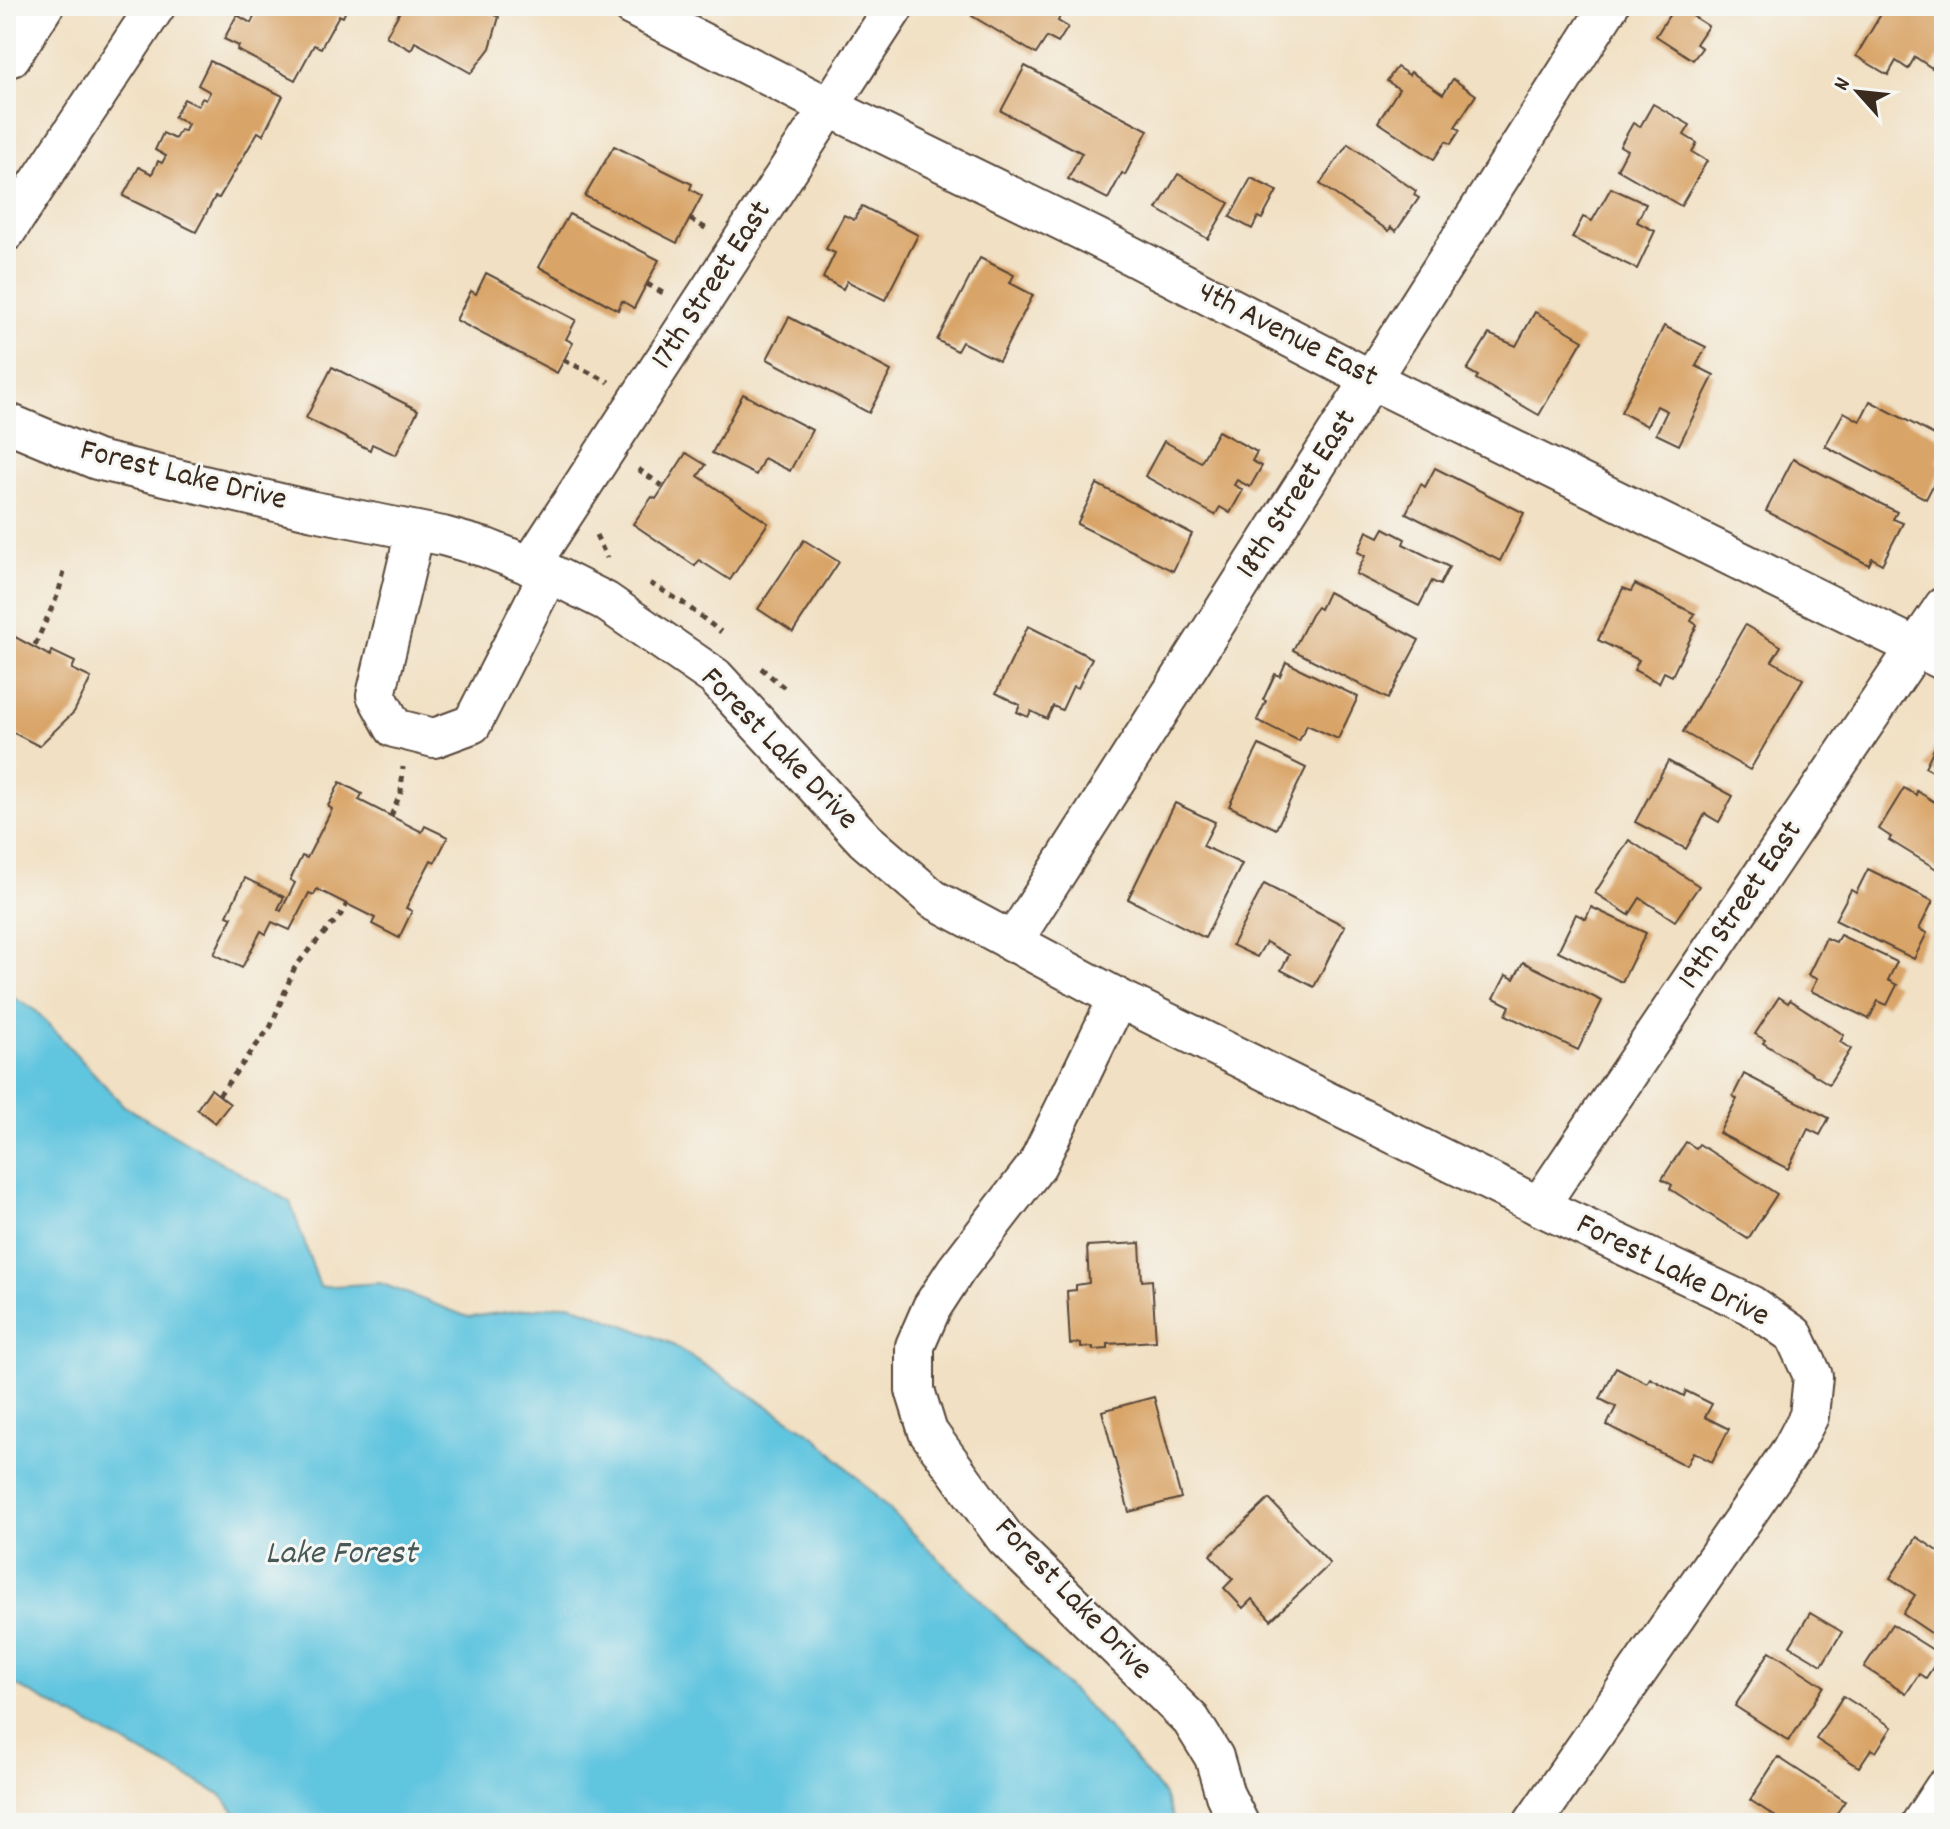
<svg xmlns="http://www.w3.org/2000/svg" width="1950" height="1829" viewBox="0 0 1950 1829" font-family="Dekko,sans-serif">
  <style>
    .water { fill: #61c5df; stroke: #4e787e; stroke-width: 2 }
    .building { fill: #d9a467 }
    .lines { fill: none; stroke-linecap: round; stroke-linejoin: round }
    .minor-casing { stroke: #564537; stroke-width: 42 }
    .path { stroke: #564537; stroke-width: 5; stroke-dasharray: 6 6; stroke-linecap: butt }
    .minor { stroke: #fff; stroke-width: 38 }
    .labels { text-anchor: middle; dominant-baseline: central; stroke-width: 6; stroke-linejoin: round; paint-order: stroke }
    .street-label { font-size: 32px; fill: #3b2a1e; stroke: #f6f6f2 }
    .water-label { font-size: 34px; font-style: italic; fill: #465858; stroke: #f6f6f2 }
  </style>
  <rect width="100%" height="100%" fill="#f6f6f2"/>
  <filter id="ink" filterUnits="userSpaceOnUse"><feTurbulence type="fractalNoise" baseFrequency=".0125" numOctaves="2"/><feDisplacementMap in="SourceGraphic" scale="16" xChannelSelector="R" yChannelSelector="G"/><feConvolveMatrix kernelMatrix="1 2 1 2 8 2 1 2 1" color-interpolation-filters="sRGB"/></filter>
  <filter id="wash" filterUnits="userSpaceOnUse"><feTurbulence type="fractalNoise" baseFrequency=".006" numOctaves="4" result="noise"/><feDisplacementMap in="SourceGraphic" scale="32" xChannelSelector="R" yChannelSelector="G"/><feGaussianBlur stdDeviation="1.8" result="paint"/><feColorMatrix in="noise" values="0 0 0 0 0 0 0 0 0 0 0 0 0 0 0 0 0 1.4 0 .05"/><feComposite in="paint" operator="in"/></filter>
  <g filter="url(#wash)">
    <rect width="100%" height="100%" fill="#f1e0c3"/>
    <path class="water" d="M6 993 36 1011 124 1106 290 1202 320 1287 380 1283 468 1317 570 1304 668 1342 815 1436 1099 1718 1163 1793 1175 1823H245L220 1794 6 1680Z"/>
    <g id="blocks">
      <g class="building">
        <path d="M268 6H348L343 17 339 15 321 48 314 45 295 80 237 50 239 46 224 39 237 15 251 23 257 11 264 15Z"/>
        <path d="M403 6H477L499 17 490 48 471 73 415 42 411 50 386 36Z"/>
        <path d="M963 6H1042L1060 16 1058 21 1068 27 1058 43 1047 37 1036 54 972 16 974 13Z"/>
        <path d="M1675 6H1697L1691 15 1708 26 1696 44 1702 48 1693 60 1656 36Z"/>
        <path d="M1867 6H1944V48L1932 68 1915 57 1908 69 1896 61 1888 75 1856 56 1881 14Z"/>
        <path d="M210 61 283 96 263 135 258 132 219 198 215 197 196 232 123 196 139 167 152 174 158 161 162 163 166 156 155 150 163 133 175 139 180 130 185 131 188 124 174 117 184 99 198 106 202 98 206 100 210 92 198 85Z"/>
        <path d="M1025 66 1148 130 1125 175 1122 173 1108 199 1068 179 1082 153 1001 111Z"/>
        <path d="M1397 67 1409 75 1411 72 1443 94 1453 79 1476 95 1455 127 1460 130 1451 144 1446 141 1434 159 1378 122 1399 89 1387 81Z"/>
        <path d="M1653 104 1690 125 1684 135 1697 143 1692 152 1707 161 1681 206 1617 169 1627 150 1620 146 1633 123 1640 127Z"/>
        <path d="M1348 144 1416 191 1414 195 1419 198 1396 231 1391 227 1389 231 1320 184Z"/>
        <path d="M614 146 692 184 690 189 702 196 677 243 585 196Z"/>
        <path d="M1178 174 1229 203 1208 239 1157 209Z"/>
        <path d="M1251 178 1277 191 1262 219 1258 217 1252 229 1230 217Z"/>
        <path d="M1611 188 1646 204 1637 222 1655 231 1637 269 1572 238 1583 217 1592 221Z"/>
        <path d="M862 206 918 235 885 300 847 281 843 289 823 278 835 253 826 249 844 215 854 220Z"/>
        <path d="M569 214 659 260 634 308 622 301 618 310 539 267Z"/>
        <path d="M980 258 1014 275 1010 283 1033 295 999 361 962 342 957 351 937 340Z"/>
        <path d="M486 273 576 320 566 339 573 343 557 373 456 320 471 291 476 294Z"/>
        <path d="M1535 312 1583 340 1539 415 1476 379 1478 376 1467 370 1489 334 1516 346Z"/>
        <path d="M789 317 891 371 869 413 767 359Z"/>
        <path d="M1664 326 1706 347 1696 366 1714 375 1679 445 1656 434 1667 411 1657 406 1647 426 1621 412Z"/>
        <path d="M332 367 418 410 396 455 372 444 370 450 306 418Z"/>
        <path d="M743 394 812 430 790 471 764 458 756 475 712 453Z"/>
        <path d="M1870 401 1944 440V449L1937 462 1943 466 1926 499 1825 446 1844 412 1860 421Z"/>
        <path d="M1218 431 1257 452 1252 461 1262 466 1250 487 1237 480 1234 485 1243 490 1230 513 1220 507 1215 515 1145 476 1164 441 1201 462Z"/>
        <path d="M686 453 706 465 698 476 768 523 730 580 699 560 695 566 633 524 652 497 656 499Z"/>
        <path d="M1793 459 1897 512 1893 519 1903 523 1882 564 1872 558 1869 565 1766 511Z"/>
        <path d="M1435 468 1524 513 1500 561 1406 513 1421 484 1425 487Z"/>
        <path d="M1097 484 1192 534 1173 571 1077 524Z"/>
        <path d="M1384 528 1405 539 1403 544 1449 567 1440 585 1432 581 1419 606 1356 574 1365 556 1358 552 1367 531 1379 537Z"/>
        <path d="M804 540 839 562 793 632 758 609Z"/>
        <path d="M1635 584 1695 614 1691 621 1697 625 1672 676 1664 672 1659 683 1634 670 1639 660 1598 640 1623 588 1631 591Z"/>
        <path d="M1328 592 1419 640 1388 699 1293 650 1311 615 1317 607 1320 609Z"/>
        <path d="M6 613 15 637 50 656 52 651 75 662 72 669 91 678 74 712 39 746 6 729Z"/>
        <path d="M1745 625 1781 646 1772 661 1803 679 1750 770 1683 732Z"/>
        <path d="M1028 626 1092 658 1078 688 1073 686 1062 710 1053 706 1047 719 1031 711 1028 717 1017 712 1020 705 996 693Z"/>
        <path d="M1286 662 1358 697 1338 739 1307 725 1299 741 1257 720 1266 701 1263 700 1275 674 1280 676Z"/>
        <path d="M1944 728V777L1925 767Z"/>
        <path d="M1259 745 1306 768 1276 829 1229 806Z"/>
        <path d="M1668 761 1733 796 1719 822 1705 814 1686 849 1635 822Z"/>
        <path d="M340 782 362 794 359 800 422 832 425 826 448 837 435 862 431 860 406 908 412 911 399 938 372 924 375 918 317 889 314 895 309 893 290 930 272 922 266 934 261 931 242 968 214 954 232 917 227 915 245 878 284 897 278 909 281 911 295 883 290 880 302 856 307 858 332 809 328 806Z"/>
        <path d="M1904 788 1916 795 1917 791 1944 808V883L1939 880 1943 873 1889 840 1891 837 1879 829Z"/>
        <path d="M1175 803 1215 822 1203 846 1242 864 1205 938 1128 899Z"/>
        <path d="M1629 840 1699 886 1675 921 1640 898 1629 915 1595 893Z"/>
        <path d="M1868 869 1933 901 1919 929 1927 933 1914 959 1835 920 1851 890 1856 893Z"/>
        <path d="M1264 884 1345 926 1314 987 1281 970 1289 955 1266 942 1257 957 1232 945Z"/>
        <path d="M1591 907 1646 933 1622 982 1558 951 1576 914 1586 919Z"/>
        <path d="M1840 935 1897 962 1888 980 1897 985 1887 1005 1878 1001 1869 1019 1811 991 1817 979 1808 975 1826 938 1836 942Z"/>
        <path d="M1523 962 1602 1001 1578 1050 1506 1015 1510 1006 1494 998 1506 975 1514 979Z"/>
        <path d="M1779 997 1788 1003 1790 1000 1844 1035 1840 1042 1851 1049 1829 1084 1763 1043 1765 1040 1755 1034Z"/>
        <path d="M1744 1074 1829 1118 1820 1135 1808 1129 1788 1169 1719 1133 1737 1099 1733 1096Z"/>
        <path d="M211 1089 230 1104 215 1123 197 1109Z"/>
        <path d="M1686 1142 1696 1148 1699 1144 1777 1194 1748 1239 1670 1189 1672 1185 1662 1179Z"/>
        <path d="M1140 1243 1142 1281 1152 1280 1156 1341 1108 1344V1349L1093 1350V1347L1081 1348V1343L1070 1344 1067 1291 1076 1290V1285L1089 1283 1087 1246Z"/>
        <path d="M1616 1367 1647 1383 1650 1378 1684 1396 1686 1391 1712 1404 1705 1417 1729 1429 1712 1462 1693 1452 1686 1466 1607 1425 1616 1407 1600 1399Z"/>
        <path d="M1154 1397 1181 1498 1129 1512 1102 1411Z"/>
        <path d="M1269 1499 1330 1564 1271 1620 1252 1599 1243 1608 1224 1588 1233 1579 1210 1555Z"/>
        <path d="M1917 1537 1944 1555V1633L1940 1639 1903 1614 1915 1595 1890 1578Z"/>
        <path d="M1810 1613 1842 1632 1822 1665 1790 1646Z"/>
        <path d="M1892 1624 1941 1655 1926 1678 1919 1674 1906 1694 1864 1667Z"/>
        <path d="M1770 1651 1824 1686 1789 1741 1735 1706Z"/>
        <path d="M1843 1696 1892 1727 1876 1752 1871 1749 1859 1767 1816 1739Z"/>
        <path d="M1778 1757 1845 1801 1830 1823 1824 1819 1821 1823H1785L1750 1800Z"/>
      </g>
    </g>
  </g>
  <g filter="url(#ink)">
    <use href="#blocks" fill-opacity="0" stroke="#564537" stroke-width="2"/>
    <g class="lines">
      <defs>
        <g id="minor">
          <path d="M631 6 829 107 1097 238 1372 380 1944 661"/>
          <path d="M6 57H11L44 6"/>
          <path d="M6 232 156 6"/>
          <path d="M6 422 97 460 314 511 443 536 486 548 549 573 605 601 715 677 865 840 933 899 1118 998 1539 1206 1751 1305 1794 1335 1813 1376 1809 1416 1791 1450 1533 1823"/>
          <path d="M415 531 376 695 394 728 434 738 472 724 549 573"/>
          <path d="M530 566 895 6"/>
          <path d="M1012 943 1609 6"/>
          <path d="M1118 998 1037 1165 956 1270 932 1307 915 1346V1390L928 1432 1005 1538 1191 1720 1214 1757 1225 1795 1239 1823"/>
          <path d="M1539 1206 1944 606"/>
          <path d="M1921 1823 1944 1788"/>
        </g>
      </defs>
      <use href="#minor" class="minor-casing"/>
      <g class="path">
        <path d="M690 219 707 229"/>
        <path d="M647 284 663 293"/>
        <path d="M564 360 609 382"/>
        <path d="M638 469 664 487"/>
        <path d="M596 535 607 558"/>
        <path d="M650 583 682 602 721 632"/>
        <path d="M35 645 58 594 65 569"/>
        <path d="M761 668 788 691"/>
        <path d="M391 816 401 792 403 767"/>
        <path d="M219 1095 271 1026 294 969 308 951 340 916 347 904"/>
      </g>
      <use href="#minor" class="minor"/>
    </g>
  </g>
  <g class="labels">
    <g class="street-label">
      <text transform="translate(713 286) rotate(-57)">17th Street East</text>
      <text transform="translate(1287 336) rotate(27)">4th Avenue East</text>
      <text transform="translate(183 477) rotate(14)">Forest Lake Drive</text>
      <text transform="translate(1298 495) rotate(-57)">18th Street East</text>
      <text transform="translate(778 750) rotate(46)">Forest Lake Drive</text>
      <text transform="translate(1742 906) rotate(-56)">19th Street East</text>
      <text transform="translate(1672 1272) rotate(27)">Forest Lake Drive</text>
      <text transform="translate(1072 1600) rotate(46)">Forest Lake Drive</text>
    </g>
    <g class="water-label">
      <text x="341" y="1555">Lake Forest</text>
    </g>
  </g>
  <rect width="1950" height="1829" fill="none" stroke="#f6f6f2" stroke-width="32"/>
  <g transform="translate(1858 92) rotate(297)" stroke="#f6f6f2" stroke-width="6" paint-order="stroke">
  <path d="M0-6L14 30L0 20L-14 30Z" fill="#3b2a1e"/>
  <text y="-12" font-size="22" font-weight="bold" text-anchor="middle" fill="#3b2a1e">N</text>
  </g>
</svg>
